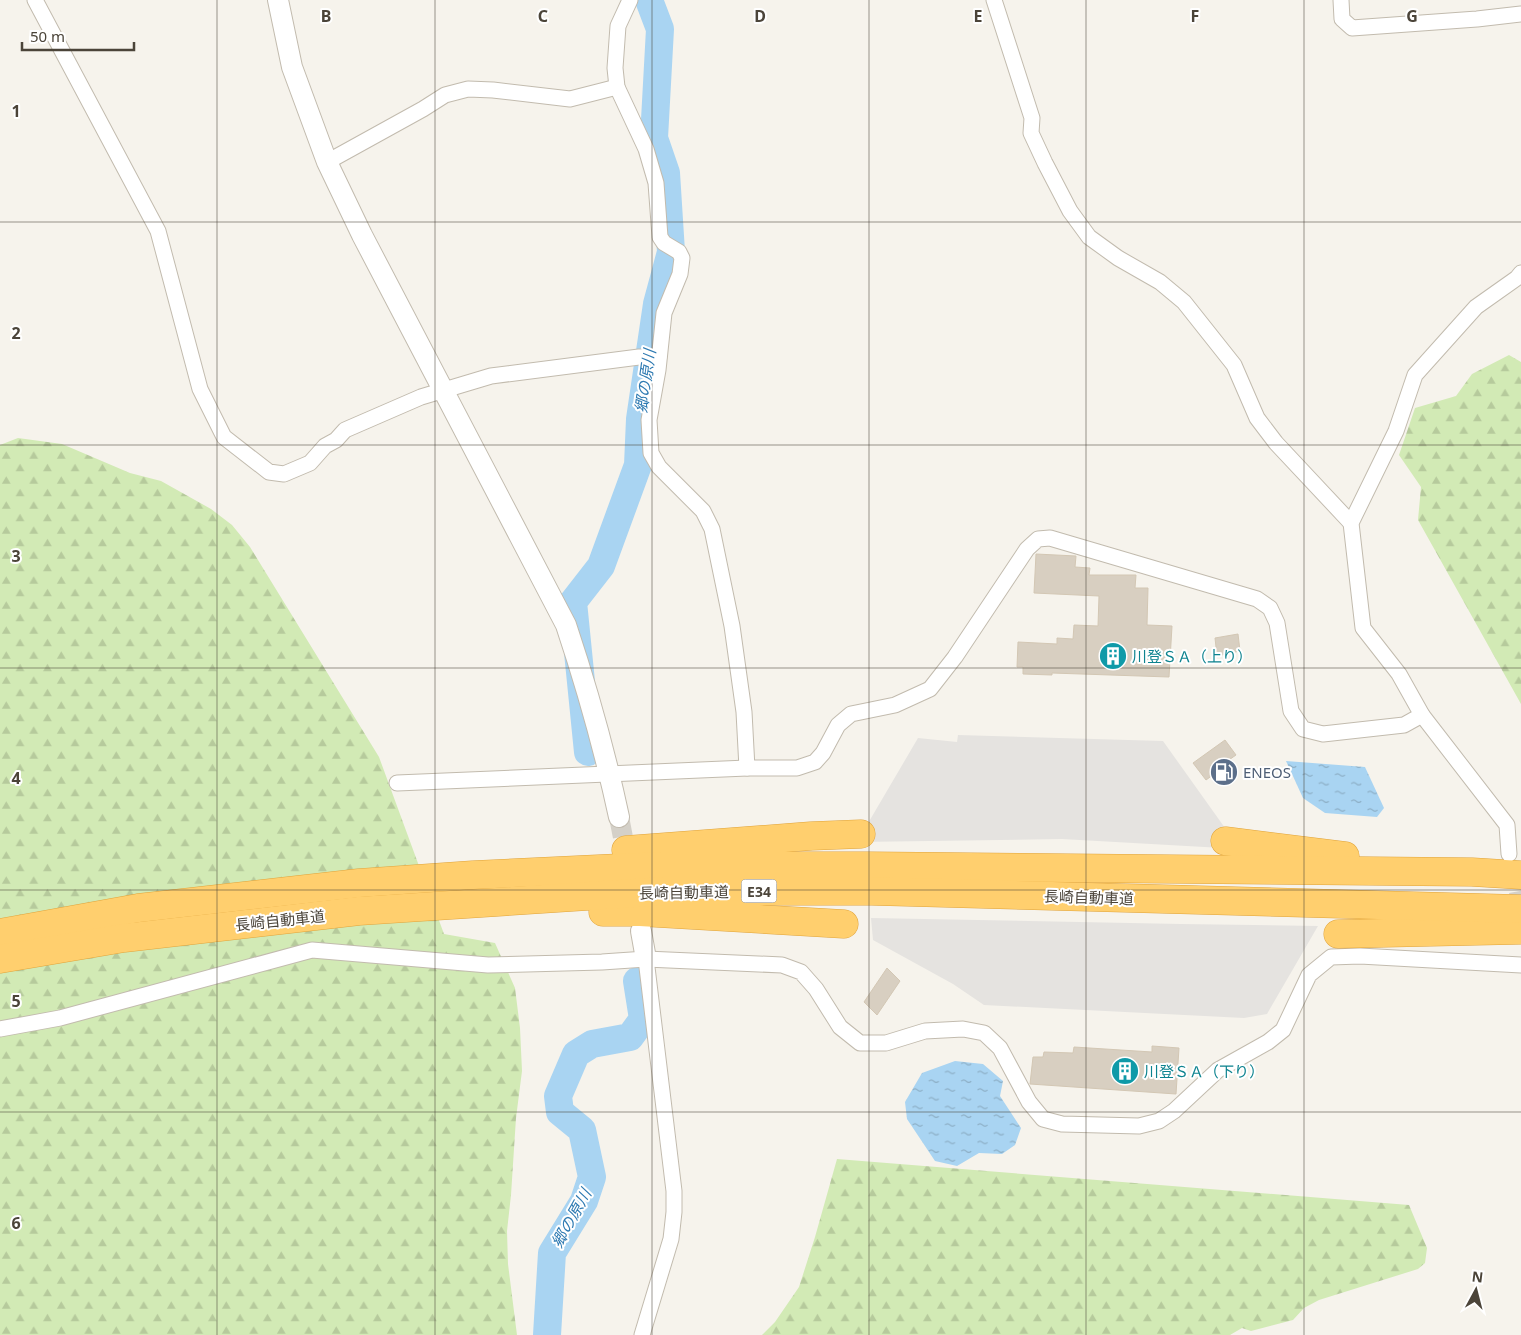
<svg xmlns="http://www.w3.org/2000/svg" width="1521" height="1335" viewBox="0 0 1521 1335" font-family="'Noto Sans','Noto Sans JP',sans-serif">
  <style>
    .forest { fill: url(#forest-firs) }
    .parking { fill: #e5e3e0 }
    .water { fill: url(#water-ripples) }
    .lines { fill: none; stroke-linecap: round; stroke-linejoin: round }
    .river { stroke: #a9d4f2; stroke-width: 28 }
    .building { fill: #d8cfc1; stroke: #d3c7b4 }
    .minor-tunnel { stroke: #d4d0c8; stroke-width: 15; stroke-dasharray: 15 8; stroke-linecap: butt }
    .tertiary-tunnel { stroke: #d4d0c8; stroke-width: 20; stroke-dasharray: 20 10; stroke-linecap: butt }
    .minor-casing { stroke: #c2bbae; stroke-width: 17 }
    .tertiary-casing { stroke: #c2bbae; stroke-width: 22 }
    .motorway-casing { stroke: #e0a43c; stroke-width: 29 }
    .minor { stroke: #fff; stroke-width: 15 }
    .tertiary { stroke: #fff; stroke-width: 20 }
    .motorway { stroke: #ffcf6e; stroke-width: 28 }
    .grid { fill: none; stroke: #4b4439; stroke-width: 1; stroke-opacity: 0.55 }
    .labels { text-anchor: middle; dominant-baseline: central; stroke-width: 4; stroke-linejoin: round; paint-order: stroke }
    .shield { fill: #fff; stroke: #817c74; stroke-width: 1 }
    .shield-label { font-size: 14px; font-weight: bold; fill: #4b4439 }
    .culture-label { font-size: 15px; fill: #0d838f; stroke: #fff; text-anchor: start }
    .service-label { font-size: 15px; fill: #4e5e75; stroke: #fff; text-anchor: start }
    .street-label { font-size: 15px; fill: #4b4439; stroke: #fff }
    .water-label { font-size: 16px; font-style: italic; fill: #2e7ab2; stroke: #fff }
    .grid-label { font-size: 16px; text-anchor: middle; font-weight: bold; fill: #4b4439; stroke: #fff; stroke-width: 4; stroke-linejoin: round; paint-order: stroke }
  </style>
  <defs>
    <pattern id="forest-firs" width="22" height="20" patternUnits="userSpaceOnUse" patternTransform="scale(1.25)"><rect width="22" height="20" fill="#d2eab5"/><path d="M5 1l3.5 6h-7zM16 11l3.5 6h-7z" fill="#b6ca9c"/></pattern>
    <pattern id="water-ripples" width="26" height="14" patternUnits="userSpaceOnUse" patternTransform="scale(1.25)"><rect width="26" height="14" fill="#a9d4f2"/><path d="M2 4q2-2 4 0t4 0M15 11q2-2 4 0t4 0" fill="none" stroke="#8caec5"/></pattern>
  </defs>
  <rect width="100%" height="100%" fill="#f6f3ec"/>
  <g class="forest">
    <path d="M1509 355 1521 362V704L1418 520 1421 487 1399 455 1415 408 1456 396 1472 374Z"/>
    <path d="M18 438 62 444 130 473 161 481 211 509 232 525 250 547 379 757 444 934 495 943 515 988 520 1028 522 1071 516 1118 511 1195 507 1231 508 1264 517 1335H0V445Z"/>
    <path d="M837 1159 1409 1205 1427 1248 1425 1263 1418 1269 1319 1300 1304 1308 1293 1320 1251 1331 1242 1328 1230 1335H762L775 1322 799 1287 815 1237Z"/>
  </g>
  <g class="parking">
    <path d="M958 735 1163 741 1240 849 1062 839 857 842 918 738 957 742Z"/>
    <path d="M871 918 1181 924 1318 926 1267 1014 1244 1018 984 1005 953 984 873 940Z"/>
  </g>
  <g class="water">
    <path d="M1286 761 1365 767 1384 808 1377 817 1325 813 1303 798Z"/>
    <path d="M955 1061 983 1064 1003 1081 1000 1096 1021 1128 1015 1145 1002 1154 979 1153 957 1166 935 1161 907 1119 905 1102 922 1073Z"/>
  </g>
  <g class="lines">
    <g class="river">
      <path d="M588 752 573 602 601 566 638 465 640 419 657 304 671 252 666 173 654 138 660 29 649 0"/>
      <path d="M547 1335 552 1253 584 1201 592 1177 582 1130 560 1112 558 1096 576 1054 592 1044 630 1037 643 1019 637 981"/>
    </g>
  </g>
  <g class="building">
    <path d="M1036 554 1076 556 1075 567 1090 568 1089 575H1136L1135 588H1148L1147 625 1172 626 1169 677 1052 673V675L1023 674V667H1017L1018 642 1057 644V638L1073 639 1074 625 1098 626 1099 596 1034 593Z"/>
    <path d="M1238 634 1240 651 1217 656 1215 638Z"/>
    <path d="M1225 740 1236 755 1226 762 1228 764 1206 780 1193 763Z"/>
    <path d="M887 968 900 981 877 1015 864 1002Z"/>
    <path d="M1152 1046 1179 1048 1176 1094 1030 1084 1033 1057H1043L1044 1052 1073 1053 1074 1047 1152 1052Z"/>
  </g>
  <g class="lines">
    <path class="minor-tunnel" d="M1512 869 1521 915"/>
    <path class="tertiary-tunnel" d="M619 817 628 863"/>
    <defs>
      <g id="minor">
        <path d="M35 0 158 231 200 389 224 437 269 472 284 474 310 463 325 446 336 440 345 430 421 397 491 376 639 357H659"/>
        <path d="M630 0 618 26 615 68 617 87 646 149 656 183 660 237 664 243 679 252 682 258 680 274 664 313 658 370 649 420 651 453 659 467 703 511 712 529 732 626 744 712 747 768"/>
        <path d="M994 0 1032 118 1031 133 1045 163 1070 211 1089 237 1118 258 1160 282 1184 302 1234 365 1257 418 1276 443 1351 523"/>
        <path d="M1341 0 1342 19 1352 28 1477 19 1521 14"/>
        <path d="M327 162 423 109 445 95 468 89 493 90 570 99 617 87"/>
        <path d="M397 783 747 768H797L815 762 823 753 838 725 851 714 895 705 930 689 955 657 1027 549 1038 539 1050 538 1257 599 1270 608 1277 623 1291 711 1303 729 1323 734 1404 725 1422 715"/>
        <path d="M1509 854 1507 825 1422 715 1399 674 1363 628 1351 523 1396 431 1415 375 1476 307 1517 278 1521 273"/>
        <path d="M0 1029 60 1018 312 950 488 965 602 962 646 959 782 965 801 972 816 989 840 1027 860 1043H886L925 1031 963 1029 984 1033 1000 1048 1029 1102 1043 1119 1062 1124 1139 1126 1159 1121 1174 1111 1218 1070 1268 1042 1283 1030 1309 975 1331 957 1360 956 1521 965"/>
        <path d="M642 1335 671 1239 674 1212V1191L646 959"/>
      </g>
      <g id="tertiary">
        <path d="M278 0 292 67 327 162 362 235 566 625C587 688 605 752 619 817"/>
        <path d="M641 931 646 959"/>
      </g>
      <g id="motorway">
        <path d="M1225 841 1345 856"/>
        <path d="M626 850 811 836 861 834"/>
        <path d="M603 912H640L844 924"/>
        <path d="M0 933 138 908 359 883 473 875 662 866H868L1472 872 1521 875"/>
        <path d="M1338 934 1521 930"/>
        <path d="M0 959 124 938 359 911 665 891H872L1521 909"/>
      </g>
    </defs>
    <use href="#minor" class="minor-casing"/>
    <use href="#tertiary" class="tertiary-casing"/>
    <use href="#motorway" class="motorway-casing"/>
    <use href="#minor" class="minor"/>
    <use href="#tertiary" class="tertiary"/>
    <use href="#motorway" class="motorway"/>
  </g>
  <path class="grid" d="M217 0V1335M435 0V1335M652 0V1335M869 0V1335M1086 0V1335M1304 0V1335M0 222H1521M0 445H1521M0 668H1521M0 890H1521M0 1112H1521"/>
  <defs>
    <symbol id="building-disc" viewBox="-11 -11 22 22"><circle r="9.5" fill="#0f9aa8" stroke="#fff"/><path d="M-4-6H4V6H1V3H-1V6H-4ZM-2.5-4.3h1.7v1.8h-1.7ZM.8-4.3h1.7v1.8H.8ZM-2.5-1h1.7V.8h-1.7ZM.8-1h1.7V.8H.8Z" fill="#fff"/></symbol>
    <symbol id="fuel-disc" viewBox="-11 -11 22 22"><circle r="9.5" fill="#5c6f8a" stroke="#fff"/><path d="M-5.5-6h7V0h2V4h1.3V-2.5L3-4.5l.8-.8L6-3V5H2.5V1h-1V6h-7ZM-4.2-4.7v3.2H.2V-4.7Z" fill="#fff"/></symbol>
  </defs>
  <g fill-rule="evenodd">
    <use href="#building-disc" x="1097" y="640" width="32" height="32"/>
    <use href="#fuel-disc" x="1208" y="756" width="32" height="32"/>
    <use href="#building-disc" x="1109" y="1055" width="32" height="32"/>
  </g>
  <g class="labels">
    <rect class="shield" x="741.5" y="879.5" width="35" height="23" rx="4"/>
    <g class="shield-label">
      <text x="759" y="891">E34</text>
    </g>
    <g class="culture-label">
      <text x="1132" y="656">川登ＳＡ（上り）</text>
      <text x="1144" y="1071">川登ＳＡ（下り）</text>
    </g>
    <g class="service-label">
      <text x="1243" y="772">ENEOS</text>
    </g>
    <g class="street-label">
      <text transform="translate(684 892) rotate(-1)">長崎自動車道</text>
      <text transform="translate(1089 897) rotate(2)">長崎自動車道</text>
      <text transform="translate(280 920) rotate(-6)">長崎自動車道</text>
    </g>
    <g class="water-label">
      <text transform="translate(645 381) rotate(-82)">郷の原川</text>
      <text transform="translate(571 1218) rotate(-61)">郷の原川</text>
    </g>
  </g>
  <g class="grid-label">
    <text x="326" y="22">B</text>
    <text x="543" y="22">C</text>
    <text x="760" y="22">D</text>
    <text x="978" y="22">E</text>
    <text x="1195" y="22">F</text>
    <text x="1412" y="22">G</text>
    <text x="16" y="117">1</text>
    <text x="16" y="339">2</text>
    <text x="16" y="562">3</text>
    <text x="16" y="784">4</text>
    <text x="16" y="1007">5</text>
    <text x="16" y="1229">6</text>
  </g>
  <g transform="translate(1476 1290) rotate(7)" stroke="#ffffff" stroke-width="4" paint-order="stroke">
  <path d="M0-4L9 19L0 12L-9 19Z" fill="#4b4439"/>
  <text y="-8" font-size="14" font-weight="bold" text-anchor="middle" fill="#4b4439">N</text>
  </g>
  <path d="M22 42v8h112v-8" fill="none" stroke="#4b4439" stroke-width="2.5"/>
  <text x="30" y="42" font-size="15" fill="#4b4439" stroke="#ffffff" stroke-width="4" paint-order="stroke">50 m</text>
</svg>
